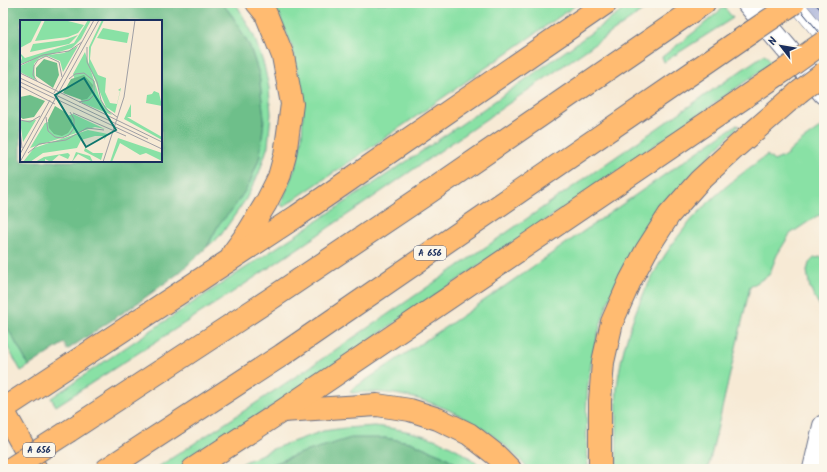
<svg xmlns="http://www.w3.org/2000/svg" width="827" height="472" viewBox="0 0 827 472" font-family="Kalam,sans-serif">
  <style>
    .industrial { fill: #bdc3de }
    .green { fill: #89e1a5; stroke: #528882 }
    .forest { fill: #6ebf8a; stroke: #447774; fill-rule: evenodd }
    .lines { fill: none; stroke-linecap: round; stroke-linejoin: round }
    .service-casing { stroke: #687088; stroke-width: 16 }
    .minor-casing { stroke: #687088; stroke-width: 24 }
    .trunk-casing { stroke: #687088; stroke-width: 24 }
    .motorway-casing { stroke: #687088; stroke-width: 24 }
    .service { stroke: #fff; stroke-width: 15 }
    .minor { stroke: #fff; stroke-width: 22 }
    .trunk { stroke: #ffbb71; stroke-width: 22 }
    .motorway { stroke: #ffbb71; stroke-width: 22 }
    .tram { stroke: #1b2f5e; stroke-width: 1 }
    .motorway-bridge-casing { stroke: #687088; stroke-width: 24; stroke-linecap: butt }
    .motorway-bridge { stroke: #ffbb71; stroke-width: 22 }
    .labels { text-anchor: middle; dominant-baseline: central; stroke-width: 3; stroke-linejoin: round; paint-order: stroke }
    .shield { fill: #fbf7ec; stroke: #5e6b89; stroke-width: 1 }
    .shield-label { font-size: 9px; font-weight: bold; fill: #1b2f5e }
    .inset-road { fill: none; stroke: #9f9fa5; stroke-width: 1 }
    .view { fill: #0f766e; fill-opacity: 0.15; stroke: #0f766e; stroke-width: 2 }
    .inset-edge { fill: none; stroke: #1b2f5e; stroke-width: 2 }
  </style>
  <rect width="100%" height="100%" fill="#fbf7ec"/>
  <filter id="ink" filterUnits="userSpaceOnUse"><feTurbulence type="fractalNoise" baseFrequency=".025" numOctaves="2"/><feDisplacementMap in="SourceGraphic" scale="8" xChannelSelector="R" yChannelSelector="G"/><feConvolveMatrix kernelMatrix="1 2 1 2 8 2 1 2 1" color-interpolation-filters="sRGB"/></filter>
  <filter id="wash" filterUnits="userSpaceOnUse"><feTurbulence type="fractalNoise" baseFrequency=".012" numOctaves="4" result="noise"/><feDisplacementMap in="SourceGraphic" scale="16" xChannelSelector="R" yChannelSelector="G"/><feGaussianBlur stdDeviation="0.9" result="paint"/><feColorMatrix in="noise" values="0 0 0 0 0 0 0 0 0 0 0 0 0 0 0 0 0 1.4 0 .05"/><feComposite in="paint" operator="in"/></filter>
  <g filter="url(#wash)">
    <rect width="100%" height="100%" fill="#f7ead5"/>
    <path class="industrial" d="M804 3H824V27Z"/>
    <g class="green">
      <path d="M222 3H234L238 7 254 36 264 65 269 88 271 114 268 146 259 173 246 199 221 235 207 247 219 224 232 210 249 184 260 156 264 119 259 74 250 47 233 17Z"/>
      <path d="M272 3H579L395 131 283 207 281 204 297 162 302 136 303 112 299 82 292 47 278 13Z"/>
      <path d="M633 3H654L359 207 236 290 56 406 51 398C189 303 331 214 469 119 524 81 578 42 633 3Z"/>
      <path d="M724 7 733 18 664 62 662 57 698 29Z"/>
      <path d="M765 54 772 63 605 180 280 401 177 469H155C362 336 562 193 765 54Z"/>
      <path d="M737 125 739 126C720 145 700 165 682 185 669 199 656 213 645 229 615 275 595 329 588 384 585 412 587 441 588 469H528C489 421 416 386 353 393L350 392 351 390 462 316 733 127Z"/>
      <path d="M824 125V214L817 216 790 234 777 255 769 275 750 287 708 469H617C616 455 617 441 617 426 617 413 616 400 617 387 625 317 659 249 710 201 728 184 747 169 767 155L774 161 785 156 800 142Z"/>
      <path d="M821 257 824 259V313L810 289 807 271 809 263 814 258Z"/>
      <path d="M3 320 29 366 21 371 3 339Z"/>
      <path d="M375 426C415 431 453 440 483 469H465L442 455 410 442 385 438 301 453 261 469H233L245 462 275 448 323 431 345 428Z"/>
    </g>
    <g class="forest">
      <path d="M3 3H222L233 17 250 47 259 74 264 119 260 156 249 185 232 210 219 224 207 247 179 273 139 302 67 350 64 343 29 366 3 320ZM21 21H161V161H21Z"/>
      <path d="M351 438H385L410 442 442 455 465 469H261L301 453Z"/>
    </g>
  </g>
  <g filter="url(#ink)">
    <g class="lines">
      <defs>
        <path id="service" d="M795 3 824 38"/>
        <g id="minor">
          <path d="M748 3 824 93"/>
          <path d="M814 469 824 426"/>
        </g>
        <path id="trunk" d="M3 410 36 469"/>
        <g id="motorway">
          <path d="M233 253 249 231 266 203 279 177 285 155 292 104 283 56 266 14 257 3"/>
          <path d="M3 409 297 216 606 3"/>
          <path d="M283 411 377 405 410 410 438 419 469 434 496 455 510 469"/>
          <path d="M69 431 269 300 425 195 704 3"/>
          <path d="M107 469 282 355 750 33"/>
          <path d="M193 469 282 411 782 72"/>
          <path d="M600 469V401L603 362 612 322 630 281 646 251 669 215 700 180 737 146 799 92"/>
        </g>
      </defs>
      <use href="#service" class="service-casing"/>
      <use href="#minor" class="minor-casing"/>
      <use href="#trunk" class="trunk-casing"/>
      <use href="#motorway" class="motorway-casing"/>
      <use href="#service" class="service"/>
      <use href="#minor" class="minor"/>
      <use href="#trunk" class="trunk"/>
      <use href="#motorway" class="motorway"/>
      <g class="tram">
        <path d="M795 3 824 38"/>
        <path d="M815 3 824 14"/>
      </g>
      <defs>
        <g id="motorway-bridge">
          <path d="M750 33 794 3"/>
          <path d="M782 72 824 42"/>
          <path d="M799 92 824 73"/>
          <path d="M10 469 69 431"/>
        </g>
      </defs>
      <use href="#motorway-bridge" class="motorway-bridge-casing"/>
      <use href="#motorway-bridge" class="motorway-bridge"/>
    </g>
  </g>
  <g class="labels">
    <g class="shield">
      <rect x="414" y="246" width="32" height="14" rx="3"/>
      <rect x="23" y="443" width="32" height="14" rx="3"/>
    </g>
    <g class="shield-label">
      <text x="430" y="253">A 656</text>
      <text x="39" y="450">A 656</text>
    </g>
  </g>
  <g transform="translate(20 20)">
    <rect width="142" height="142" fill="#f7ead5"/>
    <path d="M0 0H22L11 22 0 28ZM25 0H44L64 5 58 13 48 17 15 21ZM68 0H71L61 19 52 28 0 44 2 38 0 33 5 38 54 23ZM82 0H84L71 27 70 39 78 55 86 58 85 72 90 83 97 84 100 71 98 70 101 68 95 93 86 87 69 45V27ZM83 8 109 13 107 23 77 18ZM58 15 49 24 10 32 13 24 44 20ZM58 26 43 52 40 41 28 36 20 37 14 44 15 60 0 52V46L21 36 44 33ZM65 32 80 79 92 95 62 83 53 54ZM134 71 139 73 142 86 126 83 127 75 132 74ZM111 84V97H107L142 117V120L104 99ZM53 94 85 109 75 107 10 128 25 103ZM16 100 3 122 0 101ZM68 110 88 114 84 120 85 116H75L61 120 57 128 23 133 10 142H3L14 128ZM98 118 142 133V141L126 133 120 135 100 123 92 142H90ZM65 128 73 133H83L81 140 64 131ZM56 132 70 136 73 142 58 134 55 138 62 142 55 138 52 142ZM48 133 50 135 48 139 39 135 31 142 25 139V142H15L24 137Z" fill="#89e1a5"/>
    <path d="M24 39 37 43 39 55 33 68 16 56V48ZM64 55 73 65 72 73 67 79 62 80 43 73 51 59ZM10 75 25 81 14 97 3 99 0 97V77ZM35 86 45 92 52 100V107L48 113 42 116 34 114 29 108 28 100Z" fill="#6ebf8a"/>
    <path class="inset-road" d="M67 27V42L77 62 81 80 86 89 97 97M0 45 23 35 49 31 62 22M0 53 142 122M0 58 128 119M49 59 55 54 64 53 74 61V75L69 80 59 82M17 61 13 55 14 46 18 40 26 36 39 42 42 57M0 62 142 129M0 66 35 84M34 73 74 0M53 93 106 116M26 97 28 111 35 117 42 118 49 115 54 108V99L50 92M0 100 10 102 20 96M0 109 2 128M8 133 19 124 46 120 67 108 84 110M0 134 30 80M0 142 79 0M83 142 104 77 115 0"/>
    <path class="view" d="M64 58 96 110 66 127 35 75Z"/>
    <rect width="142" height="142" class="inset-edge"/>
  </g>
  <rect width="827" height="472" fill="none" stroke="#fbf7ec" stroke-width="16"/>
  <g transform="translate(781 46) rotate(301)" stroke="#fbf7ec" stroke-width="3" paint-order="stroke">
  <path d="M0-3L7 15L0 10L-7 15Z" fill="#1b2f5e"/>
  <text y="-6" font-size="11" font-weight="bold" text-anchor="middle" fill="#1b2f5e">N</text>
  </g>
</svg>
